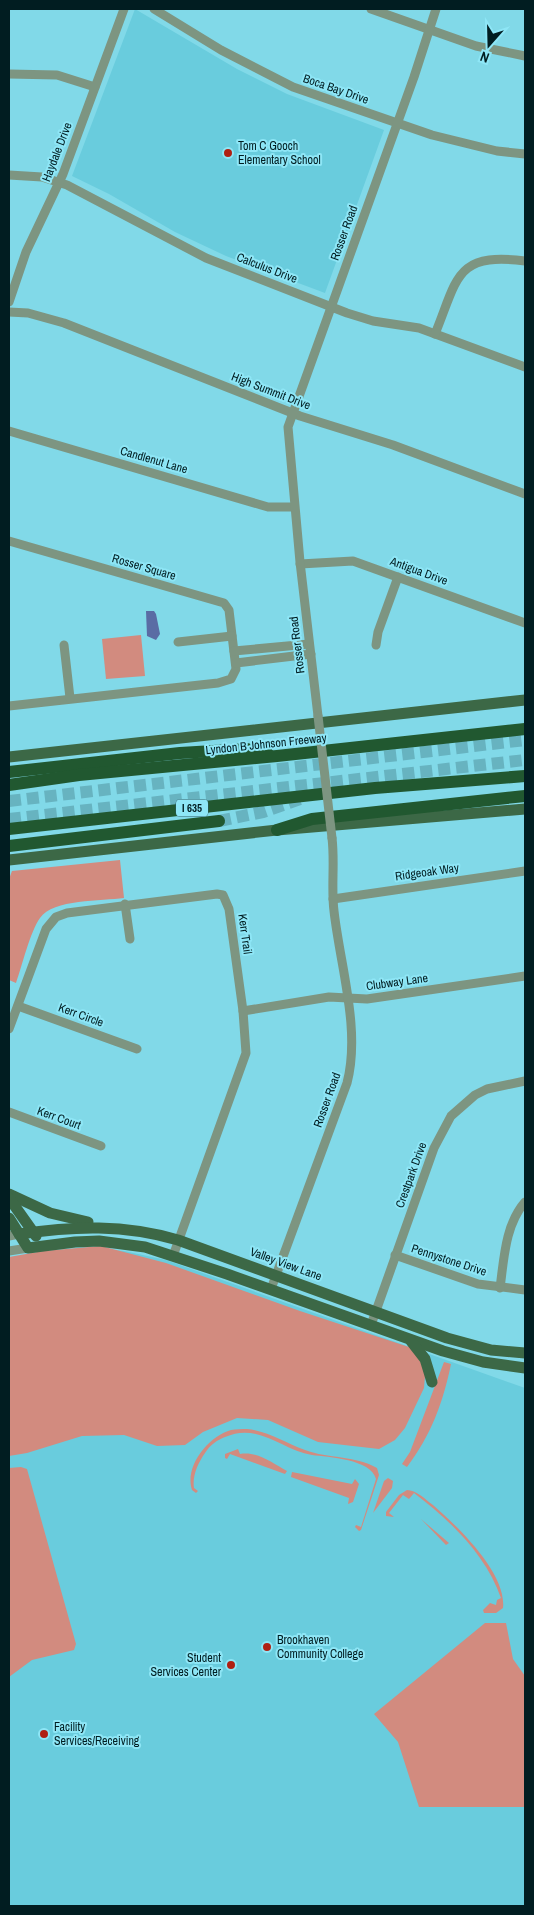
<svg xmlns="http://www.w3.org/2000/svg" width="534" height="1915" viewBox="0 0 534 1915" font-family="'Archivo Narrow',sans-serif">
  <style>
    .built { fill: #69ccdd }
    .green { fill: #d28b7f }
    .water { fill: #5a6ca4 }
    .lines { fill: none; stroke-linecap: round; stroke-linejoin: round }
    .highway-tunnel { stroke: #67b3c0; stroke-width: 12; stroke-dasharray: 12 6; stroke-linecap: butt }
    .minor { stroke: #7d9581; stroke-width: 9 }
    .major { stroke: #3c6846; stroke-width: 11 }
    .highway { stroke: #215830; stroke-width: 12 }
    .minor-bridge { stroke: #7d9581; stroke-width: 9 }
    .poi-dot { fill: #af2013; stroke: #8ee6f6; stroke-width: 2 }
    .labels { text-anchor: middle; dominant-baseline: central; stroke-width: 4; stroke-linejoin: round; paint-order: stroke }
    .shield { fill: #8ee6f6; stroke: #2b5961; stroke-width: 1 }
    .shield-label { font-size: 11px; font-weight: bold; fill: #011d21 }
    .street-label { font-size: 12px; fill: #011d21; stroke: #8ee6f6 }
    .poi-label { font-size: 12px; fill: #011d21; stroke: #8ee6f6; text-anchor: start }
  </style>
  <rect width="100%" height="100%" fill="#81d9e8"/>
  <g class="built">
    <path d="M135 9 237 69 287 94 384 130 325 293 226 256 175 232 109 194 72 176Z"/>
    <path d="M84 1247 124 1251 166 1260 525 1388V1906H9V1259Z"/>
  </g>
  <g class="green">
    <path d="M141 635 145 676 106 679 102 639Z"/>
    <path d="M120 860 124 898C102 901 53 899 40 918 30 932 22 966 16 983L9 980V879L12 871Z"/>
    <path d="M101 1246 166 1263 300 1311 409 1347 426 1364 424 1388 405 1428 395 1440 379 1449 318 1442 268 1420 237 1418 203 1432 185 1445 157 1446 124 1435 82 1436 27 1453 9 1456V1257L43 1251Z"/>
    <path d="M444 1362 451 1364C443 1403 431 1435 407 1467L402 1464 410 1452Z"/>
    <path d="M247 1429C268 1431 285 1443 305 1450 329 1459 354 1455 377 1468L379 1475 361 1530 359 1531 355 1527 356 1525 361 1527 376 1479C371 1459 328 1457 312 1455 281 1450 258 1422 225 1437 217 1440 210 1445 205 1453 198 1463 192 1476 194 1488L198 1491 196 1493 192 1490C184 1466 209 1436 231 1430 236 1429 242 1429 247 1429Z"/>
    <path d="M238 1449 240 1454C258 1451 272 1463 287 1471L285 1474 230 1454 227 1459 225 1458V1454Z"/>
    <path d="M21 1467 27 1469 76 1644 74 1650 32 1660 9 1677V1468Z"/>
    <path d="M292 1472 352 1484 355 1479 359 1484 353 1502 348 1504 349 1498 291 1477Z"/>
    <path d="M388 1478 393 1481 392 1488 373 1513 384 1481Z"/>
    <path d="M407 1490C416 1490 425 1499 433 1505 457 1526 507 1573 503 1608L496 1613H484L483 1610 490 1603 496 1605 497 1600 501 1598C486 1555 450 1520 414 1493L409 1499 403 1495 389 1513 394 1517 386 1516V1512L399 1495Z"/>
    <path d="M421 1519 449 1543 446 1545Z"/>
    <path d="M485 1623H506L513 1659 525 1676V1807H419L398 1742 374 1714Z"/>
  </g>
  <path class="water" d="M146 611H154L156 614 160 634 156 640 147 636Z"/>
  <g class="lines">
    <g class="highway-tunnel">
      <path d="M9 801 525 740"/>
      <path d="M9 819 525 760"/>
      <path d="M219 821 263 812 300 799"/>
    </g>
    <g class="minor">
      <path d="M154 9 221 50 293 87 432 135 497 151 525 154"/>
      <path d="M371 9 476 46 525 56"/>
      <path d="M9 74 57 75 95 87"/>
      <path d="M9 175 42 177 67 185 206 258 347 313 373 321 419 328 525 367"/>
      <path d="M9 302 26 252 63 174 124 9"/>
      <path d="M9 312 28 313 64 323 300 416 393 445 525 494"/>
      <path d="M435 334C458 278 455 252 525 261"/>
      <path d="M9 431 268 507H294"/>
      <path d="M9 541 224 603 229 610 236 669 231 679 218 683 9 706"/>
      <path d="M300 564 353 561 525 623"/>
      <path d="M178 642 232 636"/>
      <path d="M64 645 70 698"/>
      <path d="M376 645 378 632 398 577"/>
      <path d="M234 651 309 644"/>
      <path d="M236 663 311 654"/>
      <path d="M318 716 300 562 288 427 414 77 436 9"/>
      <path d="M333 899 525 871"/>
      <path d="M125 904 130 939"/>
      <path d="M18 1006 137 1049"/>
      <path d="M243 1011 329 997 367 999 525 976"/>
      <path d="M9 1029 46 929 56 917 67 913 217 894 223 895 229 909 243 1011 246 1053 173 1256"/>
      <path d="M9 1112 101 1146"/>
      <path d="M9 1236 19 1234"/>
      <path d="M9 1251 28 1248"/>
      <path d="M395 1255 478 1284 525 1290"/>
      <path d="M500 1288C504 1259 505 1225 525 1202"/>
      <path d="M271 1289 347 1083C361 1030 340 965 334 911 331 887 335 863 332 838"/>
      <path d="M371 1325 434 1148 451 1116 475 1095 487 1089 525 1081"/>
    </g>
    <g class="major">
      <path d="M9 757 525 700"/>
      <path d="M9 860 277 830 525 809"/>
      <path d="M9 1194 50 1213 88 1222"/>
      <path d="M9 1198 36 1236"/>
      <path d="M9 1218 28 1248 75 1242 99 1241 145 1247 227 1274 443 1351 483 1362 525 1368"/>
      <path d="M19 1234C74 1226 124 1224 178 1240L447 1338 491 1350 525 1353"/>
      <path d="M411 1341 425 1359 432 1382"/>
    </g>
    <g class="highway">
      <path d="M9 772 180 753 247 749 268 754"/>
      <path d="M9 785 79 775 277 756 525 729"/>
      <path d="M9 829 375 788 525 776"/>
      <path d="M277 830 312 819 525 796"/>
      <path d="M9 846 219 821"/>
    </g>
    <path class="minor-bridge" d="M318 716 332 838"/>
  </g>
  <g class="poi-dot">
    <circle cx="228" cy="153" r="5"/>
    <circle cx="267" cy="1647" r="5"/>
    <circle cx="231" cy="1665" r="5"/>
    <circle cx="44" cy="1734" r="5"/>
  </g>
  <g class="labels">
    <rect class="shield" x="176" y="799.5" width="32" height="17" rx="4"/>
    <g class="shield-label">
      <text x="192" y="808">I 635</text>
    </g>
    <g class="street-label">
      <text transform="translate(336 89) rotate(19)">Boca Bay Drive</text>
      <text transform="translate(57 152) rotate(-69)">Haydale Drive</text>
      <text transform="translate(344 233) rotate(-70)">Rosser Road</text>
      <text transform="translate(267 268) rotate(21)">Calculus Drive</text>
      <text transform="translate(271 391) rotate(21)">High Summit Drive</text>
      <text transform="translate(154 460) rotate(16)">Candlenut Lane</text>
      <text transform="translate(144 567) rotate(16)">Rosser Square</text>
      <text transform="translate(419 571) rotate(20)">Antigua Drive</text>
      <text transform="translate(297 645) rotate(-97)">Rosser Road</text>
      <text transform="translate(266 744) rotate(-6)">Lyndon B Johnson Freeway</text>
      <text transform="translate(427 872) rotate(-8)">Ridgeoak Way</text>
      <text transform="translate(245 934) rotate(82)">Kerr Trail</text>
      <text transform="translate(397 982) rotate(-8)">Clubway Lane</text>
      <text transform="translate(81 1015) rotate(20)">Kerr Circle</text>
      <text transform="translate(327 1100) rotate(-70)">Rosser Road</text>
      <text transform="translate(59 1118) rotate(20)">Kerr Court</text>
      <text transform="translate(411 1175) rotate(-70)">Crestpark Drive</text>
      <text transform="translate(449 1260) rotate(18)">Pennystone Drive</text>
      <text transform="translate(286 1264) rotate(20)">Valley View Lane</text>
    </g>
    <g class="poi-label">
      <text x="238" y="146">Tom C Gooch<tspan x="238" dy="14">Elementary School</tspan></text>
      <text x="277" y="1640">Brookhaven<tspan x="277" dy="14">Community College</tspan></text>
      <text x="221" y="1658" text-anchor="end">Student<tspan x="221" dy="14">Services Center</tspan></text>
      <text x="54" y="1727">Facility<tspan x="54" dy="14">Services/Receiving</tspan></text>
    </g>
  </g>
  <rect width="534" height="1915" fill="none" stroke="#011d21" stroke-width="20"/>
  <g transform="translate(489 45) rotate(200)" stroke="#8ee6f6" stroke-width="4" paint-order="stroke">
  <path d="M0-4L9 19L0 12L-9 19Z" fill="#011d21"/>
  <text y="-8" font-size="14" font-weight="bold" text-anchor="middle" fill="#011d21">N</text>
  </g>
</svg>
